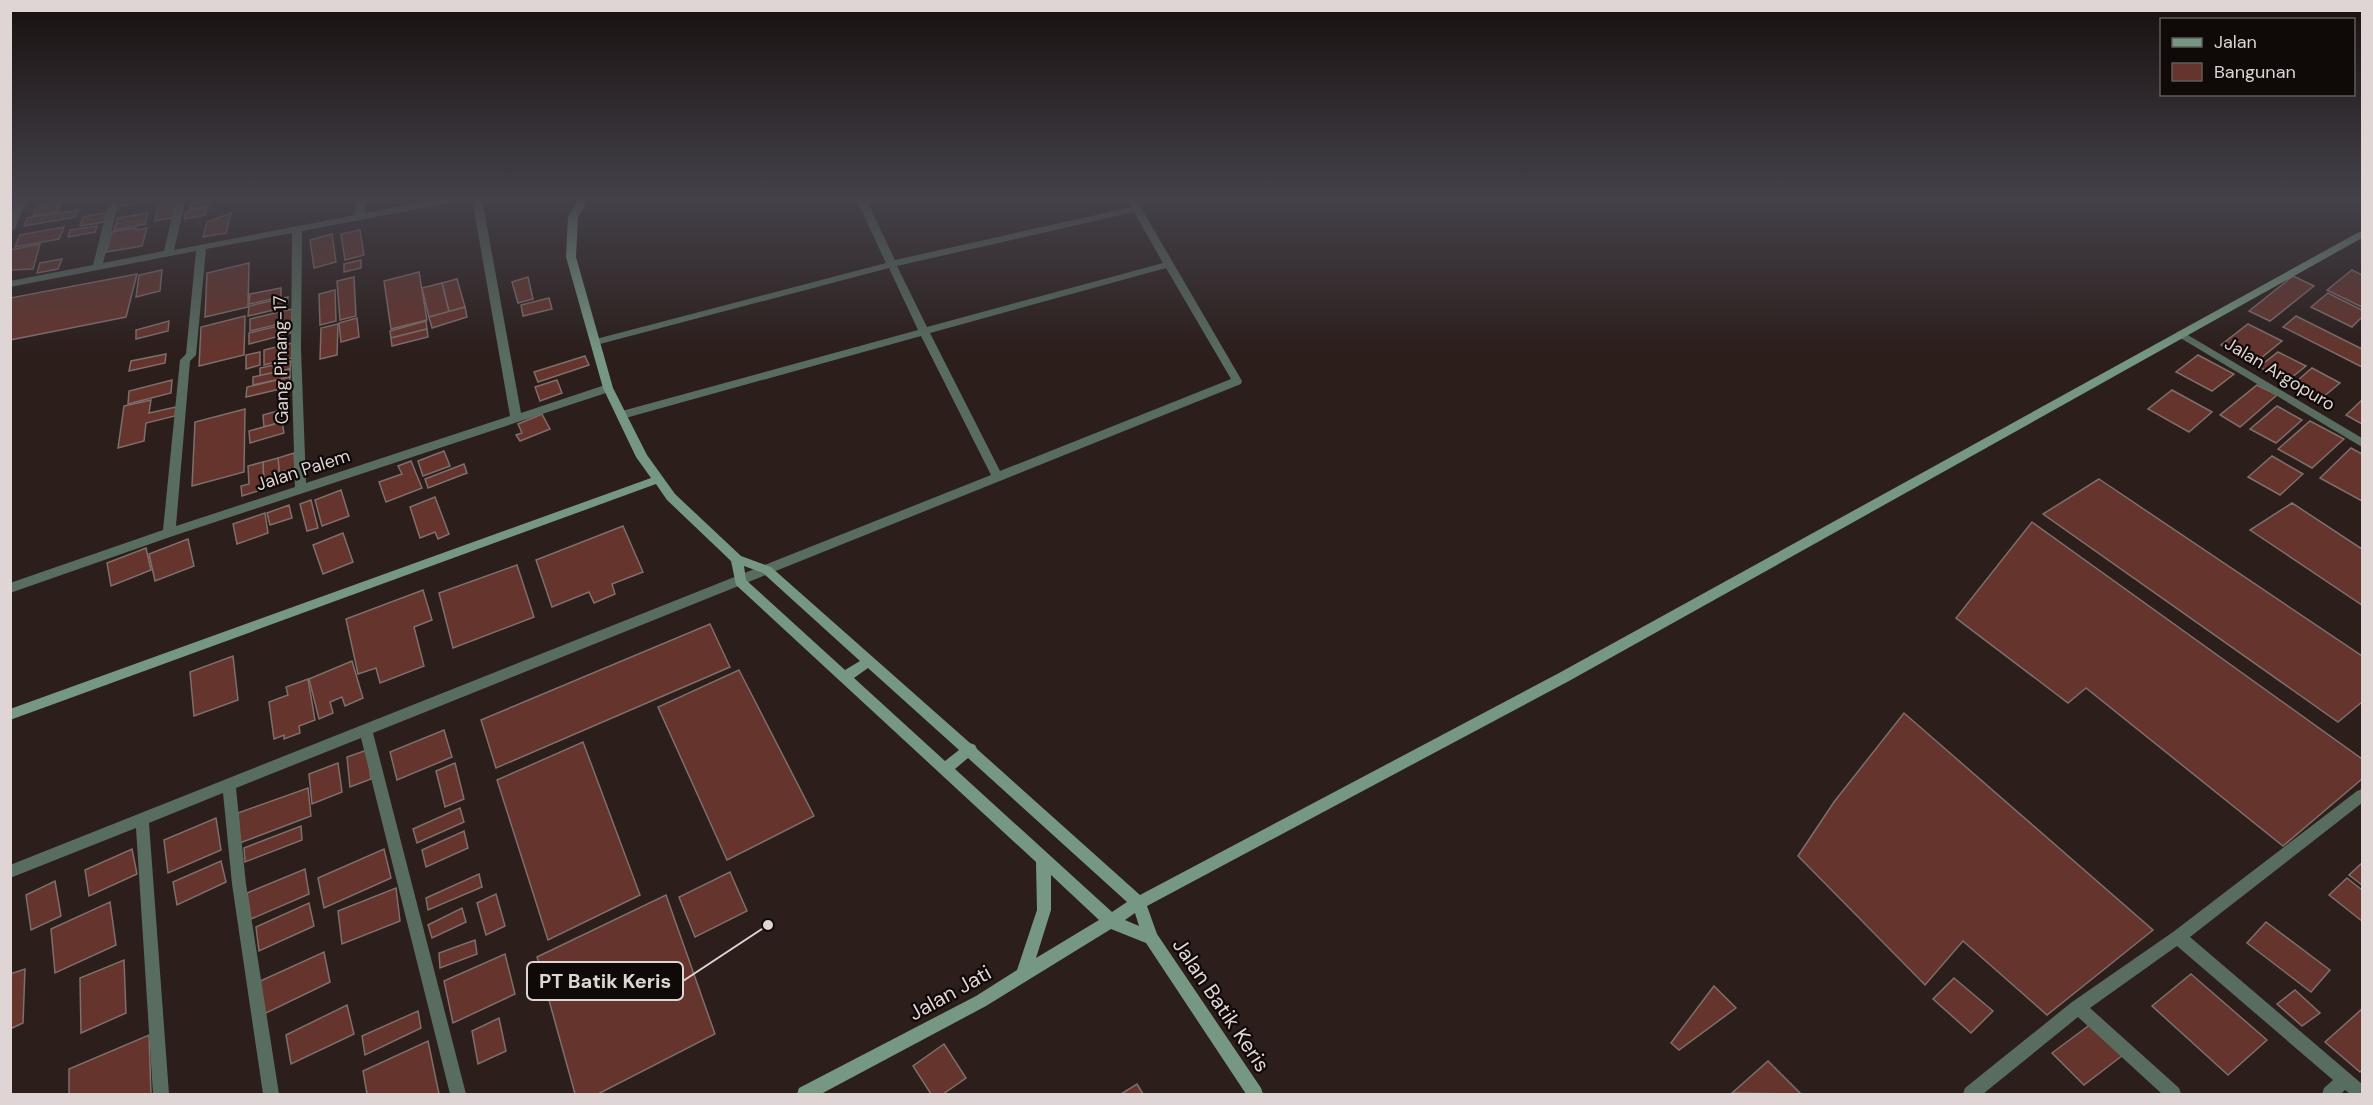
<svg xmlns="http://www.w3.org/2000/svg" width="2373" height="1105" viewBox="0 0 2373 1105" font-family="'DM Sans',sans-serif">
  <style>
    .building { fill: #65342d; stroke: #7f6e6b; stroke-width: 1.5 }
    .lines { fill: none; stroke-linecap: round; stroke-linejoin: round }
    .street { fill: #586c5f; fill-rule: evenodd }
    .secondary { fill: #769782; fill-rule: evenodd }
    .labels { text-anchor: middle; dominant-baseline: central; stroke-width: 4.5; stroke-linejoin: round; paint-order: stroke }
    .street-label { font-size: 18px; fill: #dfd5d4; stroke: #0f0908 }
    .near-street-label { font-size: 21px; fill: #dfd5d4; stroke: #0f0908 }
    .leader { fill: none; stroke: #dfd5d4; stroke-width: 2 }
    .callout-dot { fill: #dfd5d4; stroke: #0f0908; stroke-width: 2 }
    .callout { fill: #0f0908; stroke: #dfd5d4; stroke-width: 2 }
    .callout-label { font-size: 20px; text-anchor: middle; font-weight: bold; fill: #dfd5d4 }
  </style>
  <rect width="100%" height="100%" fill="#2b1e1b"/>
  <g class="building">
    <path d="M123 199H154L121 206Z"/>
    <path d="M211 199 210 206 190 209 191 203Z"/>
    <path d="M177 200 175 217 155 221 158 204Z"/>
    <path d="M61 203 57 212 33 216 37 207Z"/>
    <path d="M206 208 205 215 184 219 186 212Z"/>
    <path d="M78 210 75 217 24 226 27 218Z"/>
    <path d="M107 212 104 222 80 226 83 217Z"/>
    <path d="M148 213 145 224 114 230 118 218Z"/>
    <path d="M231 213 226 233 203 237 207 222Z"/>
    <path d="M97 226 95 232 68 237 70 230Z"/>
    <path d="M64 227 59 239 15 247 20 235Z"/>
    <path d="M136 228V230L147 228 142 246 106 252 112 232Z"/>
    <path d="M360 230 364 255 345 260 341 234Z"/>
    <path d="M332 234 336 262 314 268 310 240Z"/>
    <path d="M40 244 33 269 10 270V250Z"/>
    <path d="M62 259 58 269 37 273 40 263Z"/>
    <path d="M361 260V268L344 272V264Z"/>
    <path d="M249 263 248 307 205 317 207 273Z"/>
    <path d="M162 270 160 291 136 297 139 275Z"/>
    <path d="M2352 270 2362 275V307L2327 290Z"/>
    <path d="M419 272 427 320 391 329 384 281Z"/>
    <path d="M137 274 126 317 10 340V298Z"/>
    <path d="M2293 276 2314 286 2270 321 2249 311Z"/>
    <path d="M354 277 356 316 340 320 337 281Z"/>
    <path d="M528 277 533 299 518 303 512 282Z"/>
    <path d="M457 279 465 307 449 312 442 283Z"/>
    <path d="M442 283 449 312 429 317 422 288Z"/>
    <path d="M281 288V297L249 304 250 294Z"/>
    <path d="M335 290 336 321 320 325 319 294Z"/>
    <path d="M2328 293 2362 310V317L2352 327 2311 307Z"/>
    <path d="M288 297 287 307 248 316 249 306Z"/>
    <path d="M549 298 552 309 523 316 521 305Z"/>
    <path d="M465 307 467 317 432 328 429 317Z"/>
    <path d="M292 309V321L250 331V319Z"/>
    <path d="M245 316 244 355 199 366 201 327Z"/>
    <path d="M2296 316 2362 349V367L2283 327Z"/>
    <path d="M357 318 359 337 341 342 339 323Z"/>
    <path d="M169 321 168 331 136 339V330Z"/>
    <path d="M426 321 427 329 391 338 390 331Z"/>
    <path d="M291 323V333L249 344V333Z"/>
    <path d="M338 324 337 355 320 359 321 328Z"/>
    <path d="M2248 324 2282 341 2255 363 2221 345Z"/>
    <path d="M427 329 428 337 392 346 391 338Z"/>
    <path d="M292 343V358L264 365V350Z"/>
    <path d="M260 352V365L246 369V355Z"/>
    <path d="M2278 352 2306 366 2286 382 2259 367Z"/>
    <path d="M166 354 165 363 129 371 131 361Z"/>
    <path d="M2198 355 2234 374 2212 391 2176 372Z"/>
    <path d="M585 356 589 365 538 382 534 372Z"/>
    <path d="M291 361 290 369 260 376V368Z"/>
    <path d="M2312 368 2340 383 2317 402 2290 387Z"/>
    <path d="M290 369V377L253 385V377Z"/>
    <path d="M290 377 289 387 246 397 247 387Z"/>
    <path d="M172 380 171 393 128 404 129 391Z"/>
    <path d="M557 380 562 393 540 401 535 387Z"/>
    <path d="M2257 385 2277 395 2240 427 2220 415Z"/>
    <path d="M2172 390 2212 412 2189 432 2148 409Z"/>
    <path d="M151 400 149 413 176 407 175 416 146 423 144 441 118 448 124 406Z"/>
    <path d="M2362 400V424L2346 415Z"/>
    <path d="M2277 406 2302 420 2276 443 2250 429Z"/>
    <path d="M245 409 244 472 192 486 195 422Z"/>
    <path d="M281 410 282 422 264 427 263 415Z"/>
    <path d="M542 414 550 429 520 441 516 435 522 433 518 424Z"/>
    <path d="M2310 421 2344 439 2312 468 2278 449Z"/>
    <path d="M282 422 284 433 250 443 249 431Z"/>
    <path d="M2351 448 2362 454V501L2320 478Z"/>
    <path d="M444 451 450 466 423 476 418 461Z"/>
    <path d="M294 453 295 468 279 473 278 458Z"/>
    <path d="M2272 456 2303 474 2280 495 2248 477Z"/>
    <path d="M278 458 280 481 264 486 263 462Z"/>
    <path d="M411 461 422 488 386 502 379 482 402 474 398 466Z"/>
    <path d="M263 462 264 489 242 496 241 486 249 484 248 466Z"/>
    <path d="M464 464 467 473 428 488 425 479Z"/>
    <path d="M2099 479 2362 656V702L2338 722 2043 514Z"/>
    <path d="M341 490 349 516 322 526 315 500Z"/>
    <path d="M435 497 449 534 438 539 435 532 420 538 410 507Z"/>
    <path d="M311 500 318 528 307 531 300 504Z"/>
    <path d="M2292 503 2362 549V605L2250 530Z"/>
    <path d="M289 505 292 518 270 525 267 513Z"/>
    <path d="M265 513 268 533 237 544 233 524Z"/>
    <path d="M2032 522 2362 759V779L2283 846 2086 688 2068 703 1956 618Z"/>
    <path d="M623 526 643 572 612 584 615 594 594 603 589 592 552 607 536 560Z"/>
    <path d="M343 533 353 562 323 574 313 545Z"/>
    <path d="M188 539 194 566 155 581 149 554Z"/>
    <path d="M146 548 151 570 111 586 107 563Z"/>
    <path d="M517 565 534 617 453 648 439 593Z"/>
    <path d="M423 590 432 620 414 627 424 666 380 683 376 668 358 674 346 619Z"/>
    <path d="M710 624 730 667 496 768 481 720Z"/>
    <path d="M233 656 238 700 194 716 190 672Z"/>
    <path d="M352 661 363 698 345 706 342 697 330 702 333 713 319 719 309 679Z"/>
    <path d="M739 670 814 816 727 860 658 707Z"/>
    <path d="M308 679 315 720 299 726 300 733 284 739V735L274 739 269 702 288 695 286 687Z"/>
    <path d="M1904 713 2153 930 2047 1015 1963 941 1925 985 1798 856 1834 802Z"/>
    <path d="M444 730 452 757 397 780 390 752Z"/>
    <path d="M583 742 640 895 548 940 497 780Z"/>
    <path d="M367 750 371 779 350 787 347 757Z"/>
    <path d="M338 763 342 792 312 804 309 774Z"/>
    <path d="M455 763 464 799 445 807 436 771Z"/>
    <path d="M308 788 311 816 240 843 238 813Z"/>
    <path d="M460 808 464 822 417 843 413 829Z"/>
    <path d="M216 818 221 850 168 873 164 840Z"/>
    <path d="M301 826 302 840 245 862 244 848Z"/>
    <path d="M464 831 468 848 426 867 422 850Z"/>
    <path d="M132 849 137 874 89 896 85 870Z"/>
    <path d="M384 849 391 878 324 908 318 878Z"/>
    <path d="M221 861 226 882 177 905 173 882Z"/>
    <path d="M2362 863V885L2349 875Z"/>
    <path d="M305 869 309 894 251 919 247 893Z"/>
    <path d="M730 872 747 911 695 937 679 897Z"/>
    <path d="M479 874 482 887 428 910 426 898Z"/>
    <path d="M2347 878 2362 890V921L2329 895Z"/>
    <path d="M55 881 61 916 31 930 26 895Z"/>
    <path d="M396 888 400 921 342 944 338 911Z"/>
    <path d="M496 894 505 926 486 935 477 903Z"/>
    <path d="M666 895 715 1034 598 1094H575L537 957Z"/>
    <path d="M110 902 116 945 55 973 51 929Z"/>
    <path d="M309 903 314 926 259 951 256 927Z"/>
    <path d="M462 908 466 922 432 938 428 925Z"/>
    <path d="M2266 922 2330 970 2311 992 2247 943Z"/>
    <path d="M475 940 477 954 440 968 439 953Z"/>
    <path d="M324 952 330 982 262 1015 256 983Z"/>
    <path d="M505 954 515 994 453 1023 444 981Z"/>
    <path d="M124 960 126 1013 81 1033 80 978Z"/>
    <path d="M25 969 23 1023 10 1029V974Z"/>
    <path d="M2191 974 2267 1040 2228 1075 2152 1006Z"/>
    <path d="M1954 978 1993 1011 1971 1033 1933 999Z"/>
    <path d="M1714 986 1736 1008 1679 1050 1671 1043Z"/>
    <path d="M2295 990 2320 1013 2302 1026 2277 1004Z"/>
    <path d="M347 1005 354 1034 291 1064 286 1035Z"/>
    <path d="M2362 1009V1070L2360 1072 2325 1042Z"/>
    <path d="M418 1011 421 1028 365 1055 362 1036Z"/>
    <path d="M499 1018 506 1051 478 1064 472 1031Z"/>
    <path d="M2091 1024 2123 1055 2084 1085 2052 1053Z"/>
    <path d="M149 1035 151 1094H69V1069Z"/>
    <path d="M428 1041 439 1094H367L363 1071Z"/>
    <path d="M944 1044 966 1078 943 1094H931L913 1066Z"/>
    <path d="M1768 1061 1801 1094 1732 1093Z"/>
    <path d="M1137 1084 1143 1094H1121Z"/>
  </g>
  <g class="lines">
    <g class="street">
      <path d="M17 199H27L15 229 10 232V216Z"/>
      <path d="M176 199H186L174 250 355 215 356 199H366L365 213 439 199H458L453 202 302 231 301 349 306 483 510 416 472 199H482L521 413 608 384 613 388 612 391 173 536 10 593V583L163 530 180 360 186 354 196 251 10 287V281L93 265 108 206 113 203 118 206 103 263 164 251ZM292 233 291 349 295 487 176 526 190 361 196 355 206 249Z"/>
      <path d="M856 199H886L869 205 895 260 1131 207 1126 199H1136L1242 381 1241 384 373 733 466 1094H450L361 738 236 788 246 884 279 1094H263L232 884 223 793 149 823 169 1094H153L136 828 10 878V865L991 475 921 336 622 419 617 415 622 411 918 330 889 268 596 345 591 342 596 339 886 263ZM1134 212 1163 263 927 327 897 266ZM1166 268 1231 379 1000 471 930 333Z"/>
      <path d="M2181 331 2362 438V447L2177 336 2176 334 2177 332Z"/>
      <path d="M2362 789V803L2190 937 2362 1084V1094H2350L2345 1090 2341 1094H2322L2324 1088 2333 1080 2177 946 2090 1008 2179 1088 2181 1094H2162L2078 1017 1983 1094H1963L1965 1088 2072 1002 2173 932 2357 791Z"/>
    </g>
    <path class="secondary" d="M579 199H589L578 217 576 257 613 388 647 455 675 494 741 556 771 567 970 743 975 745 977 749 1140 895 1559 673 2359 232 2362 231V238L1569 681 1147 906 1157 934 1261 1088 1263 1094H1246L1146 943 1111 929 986 1006 821 1094H797L799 1088 976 996 1017 970 1037 910 1036 862 736 585 731 561 667 500 656 484 10 720V709L651 478 636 457 603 388 566 257 568 217ZM744 566 763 573 860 661 845 670 746 580ZM868 668 959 750 945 761 854 678ZM968 758 1127 902 1112 912 955 769ZM1051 875 1099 920 1036 958 1051 910ZM1135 913 1139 926 1125 920Z"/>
  </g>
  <linearGradient id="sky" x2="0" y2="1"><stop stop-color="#18100f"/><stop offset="0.56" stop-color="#44414a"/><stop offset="1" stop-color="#44414a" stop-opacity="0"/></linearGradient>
  <rect width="2373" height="354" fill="url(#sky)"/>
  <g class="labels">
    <g class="street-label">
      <text transform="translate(281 360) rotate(-91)">Gang Pinang-17</text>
      <text transform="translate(2280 374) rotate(31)">Jalan Argopuro</text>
      <text transform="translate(303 470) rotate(-18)">Jalan Palem</text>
    </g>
    <g class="near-street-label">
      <text transform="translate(950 993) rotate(-29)">Jalan Jati</text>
      <text transform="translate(1221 1005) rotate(56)">Jalan Batik Keris</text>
    </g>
  </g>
  <path class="leader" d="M768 925L683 981"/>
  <circle class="callout-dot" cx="768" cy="925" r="6"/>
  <rect class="callout" x="527" y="962" width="156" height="38" rx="6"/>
  <g class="callout-label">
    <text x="605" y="988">PT Batik Keris</text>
  </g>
  <rect width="2373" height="1105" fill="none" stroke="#dfd5d4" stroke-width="24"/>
  <rect x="2160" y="18" width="195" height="78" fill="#0f0908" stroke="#625b5a" stroke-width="1.5"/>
  <rect x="2172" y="38" width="30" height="9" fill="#769782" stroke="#625b5a" stroke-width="1.5"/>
  <text x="2214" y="48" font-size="18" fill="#dfd5d4">Jalan</text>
  <rect x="2172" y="63" width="30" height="18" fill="#65342d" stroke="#625b5a" stroke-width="1.5"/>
  <text x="2214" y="78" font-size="18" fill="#dfd5d4">Bangunan</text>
</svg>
